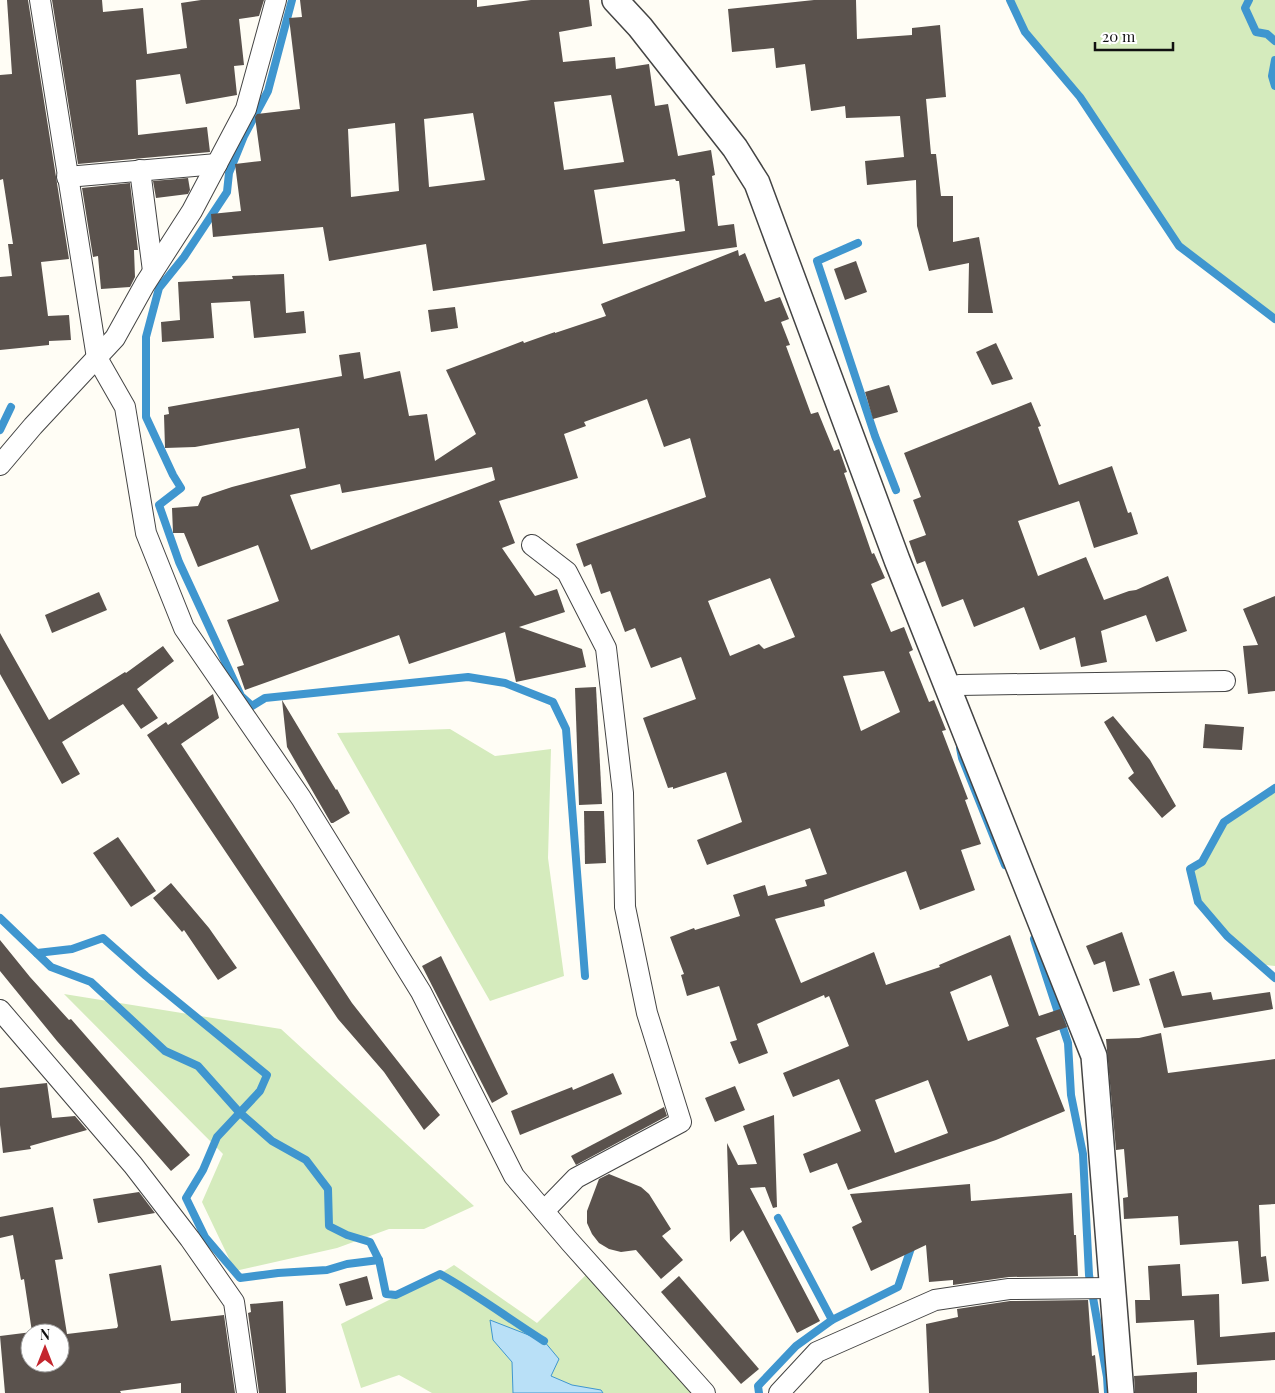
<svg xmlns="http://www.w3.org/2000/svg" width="1275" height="1393" viewBox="0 0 1275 1393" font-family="'Playfair Display',serif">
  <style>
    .green { fill: #d5ebbd }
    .water { fill: #b9e0f7; stroke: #3f96cf }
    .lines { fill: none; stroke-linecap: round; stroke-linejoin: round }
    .stream { stroke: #3f96cf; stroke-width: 8 }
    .building { fill: #5a524d; fill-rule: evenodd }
    .minor-casing { stroke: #444; stroke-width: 22 }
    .tertiary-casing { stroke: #444; stroke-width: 28 }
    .minor { stroke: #fff; stroke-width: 20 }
    .tertiary { stroke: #fff; stroke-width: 25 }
  </style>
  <rect width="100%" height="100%" fill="#fffdf5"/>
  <g class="green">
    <path d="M1010 0H1275V319L1179 246 1080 97 1025 32Z"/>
    <path d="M450 729 495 756 551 749 548 858 564 976 490 1001 337 733Z"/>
    <path d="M1275 788V966L1259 964 1227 936 1198 902 1190 869 1202 862 1224 822Z"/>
    <path d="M64 994 281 1029 474 1206 424 1229H389L337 1248 235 1271 202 1202 223 1154Z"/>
    <path d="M454 1265 537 1323 593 1268 705 1393H432L399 1375 361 1388 341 1324 435 1277Z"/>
  </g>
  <path class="water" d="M490 1320 544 1341 559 1359 551 1376 572 1385 601 1390 603 1393H513L512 1362 493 1340Z"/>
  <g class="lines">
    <g class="stream">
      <path d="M292 0 268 91 244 136 229 173 227 192 184 257 159 288 146 337V417L173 475 181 488 159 505 179 562 241 696 252 706 265 698 468 677 505 683 553 702 566 729 585 976"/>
      <path d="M1010 0 1025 32 1080 97 1179 246 1275 319"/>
      <path d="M1249 0 1245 8 1256 32 1267 34 1275 41"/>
      <path d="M1275 60 1272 76 1275 86"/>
      <path d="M858 243 817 261 875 436 896 490"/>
      <path d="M0 430 11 407"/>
      <path d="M960 748 962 758 1005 865"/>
      <path d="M1275 788 1224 822 1202 862 1190 869 1198 902 1227 936 1275 978"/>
      <path d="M0 918 51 967 91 982 165 1051 198 1066 239 1112 272 1141 306 1160 328 1189 329 1226 347 1235 370 1242 379 1260 386 1294 396 1295 440 1274C476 1294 509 1319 544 1341"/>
      <path d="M1034 939 1068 1043 1071 1095 1083 1154 1089 1275 1107 1377 1108 1393"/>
      <path d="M37 953 72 949 103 938 146 976 267 1075 260 1091 217 1137 203 1170 186 1198 205 1237 240 1278 278 1273 327 1270 347 1264 379 1260"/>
      <path d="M778 1218 832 1320 898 1287 912 1245"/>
      <path d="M759 1393 758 1386 796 1346 832 1320"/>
    </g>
  </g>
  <g class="building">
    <path d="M7 0H28L69 259 41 262 48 316 69 315 71 340 49 341V345L0 350V277L12 276 8 244H13L3 179 0 180V75L12 74Z"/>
    <path d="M52 0H102L103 12 143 8 147 54 187 48 181 3 201 0H264L259 16 239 19 244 65 234 66 237 95 186 104 180 74 136 80 138 135 207 127 210 152 78 164Z"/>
    <path d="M300 0H477V7L531 0H589L592 26 559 32 563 62 615 57 616 69 649 64 655 106 668 104 678 156 711 150 715 175 712 176 718 226 734 224 737 247 433 291 426 244 329 261 323 227 213 237 211 214 241 211 235 164 261 161 255 117 257 114 300 109 289 18 302 17ZM611 95 624 162 564 170 554 102ZM473 113 485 180 429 187 424 119ZM395 123 399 191 351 197 348 129ZM675 179 676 181H679L685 231 603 244 594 190Z"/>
    <path d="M814 0H856L857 39 912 35V28L940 25 946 97 926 99 931 154H936L941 196H953V242L979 237 993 313H968L969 263 929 271 917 226 916 180 867 185 865 161 904 157 900 116 846 118 845 106 811 111 805 64 776 68 774 48 732 52 728 9Z"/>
    <path d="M188 178 190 190 188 194 156 198 153 181Z"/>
    <path d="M130 183 138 250H134L135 277 130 287 101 289 98 256 93 257 82 188Z"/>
    <path d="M738 250 739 256 745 253 765 302 780 297 789 319 781 322 790 345 786 346 811 414 818 412 834 451 839 449 847 472 844 473 872 554 874 553 885 578 871 584 891 632 904 627 913 650 909 652 929 702 934 700 946 730 942 731 968 799 965 800 981 844 961 850 975 890 920 910 906 871 824 900 825 906 775 919 801 983 874 952 886 985 940 967 939 965 1010 935 1039 1016 1060 1009 1067 1027 1036 1038 1065 1111 996 1140 848 1190 837 1163 810 1173 803 1154 861 1131 839 1079 793 1097 783 1073 849 1046 829 996 825 998 824 995 757 1024 768 1053 739 1064 730 1042 737 1040 719 986 687 996 681 975 684 974 670 937 694 928 695 930 740 916 733 895 765 885 768 896 807 886 805 880 827 874 810 828 707 865 697 840 742 822 726 772 673 789V787L668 788 643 718 696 699 681 657 651 668 635 628 625 632 610 591 601 594 591 564 584 567 576 544 706 497 690 438 664 447 647 399 584 422 586 426 564 434 578 478 499 501 515 543 502 548 535 596 557 589 565 612 519 627 582 649 586 667 516 682 505 632 409 664 399 635 245 690 237 667 244 665 227 620 279 601 258 545 198 567 184 533H173L172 508 198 506 202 497 232 487 306 468 299 428 195 447 165 448 164 415 169 414 168 407 342 376 339 355 360 352 364 379 400 371 409 416 427 414 435 461 476 434 446 370 523 341 524 343 555 332V333L606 316 601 304ZM492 467 495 480 311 550 290 495 340 484 342 493ZM770 578 795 637 764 649 759 644 730 656 708 601ZM884 671 900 712 861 731 843 676ZM991 975 1009 1026 968 1041 950 992ZM928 1080 948 1133 895 1153 875 1100Z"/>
    <path d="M856 261 867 292 845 300 834 269Z"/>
    <path d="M284 274 286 313 304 311 306 333 254 338 250 301 211 303 214 338 162 342 161 322 180 320 178 282 233 279 232 276Z"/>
    <path d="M455 307 458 328 431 332 428 310Z"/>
    <path d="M996 343 1013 379 992 385 976 352Z"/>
    <path d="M889 385 898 412 873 419 865 392Z"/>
    <path d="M1031 402 1041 426 1038 427 1059 485 1112 466 1128 513 1131 512 1138 534 1094 548 1079 501 1018 521 1038 576 1086 557 1104 600 1129 591 1136 590 1168 576 1187 631 1156 642 1146 615 1101 631 1107 662 1081 667 1075 637 1040 650 1024 607 974 627 963 599 942 607 925 561 917 564 909 541 926 535 913 500 921 497 904 453Z"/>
    <path d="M99 592 107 610 52 633 45 615Z"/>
    <path d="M1275 596V691L1248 694 1243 646 1258 645 1243 609Z"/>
    <path d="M0 633 49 720 125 672 126 673 163 646 174 661 137 689 158 718 141 729 123 704 62 742 80 774 62 784 0 674Z"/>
    <path d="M596 687 602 804 579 805 575 688Z"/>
    <path d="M213 694 219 718 181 744 352 1003 440 1115 424 1130 384 1072 338 1019 147 735 166 722 168 725Z"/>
    <path d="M282 700 336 790 337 789 350 813 333 823H331L287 747Z"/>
    <path d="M1113 716 1150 760 1176 806 1162 818 1128 778 1134 773 1104 722Z"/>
    <path d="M1205 724 1244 727 1242 750 1203 748Z"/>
    <path d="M584 811H604L606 863 585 864Z"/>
    <path d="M118 837 156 891 131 907 93 853Z"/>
    <path d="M171 883 209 928 237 968 218 980 184 930 182 932 153 898Z"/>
    <path d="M1122 932 1140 985 1113 992 1105 961 1094 965 1086 946Z"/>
    <path d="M0 940 30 977 69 1020 71 1019 190 1155 171 1171 57 1041 0 971Z"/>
    <path d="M441 956 508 1094 492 1103 422 966Z"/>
    <path d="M1174 971 1182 996 1211 992 1213 1000 1270 992 1273 1009 1164 1028 1149 979Z"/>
    <path d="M1161 1033 1168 1073 1275 1059V1204L1259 1205 1261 1257 1266 1256 1269 1281 1242 1284 1238 1241 1180 1245 1178 1216 1124 1219 1123 1198 1128 1197 1124 1149 1116 1150 1106 1039 1139 1038Z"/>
    <path d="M613 1073 622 1094 520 1135 511 1111 572 1087 573 1090Z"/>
    <path d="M47 1083 52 1118 75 1116 87 1130 30 1146 31 1149 3 1153 0 1125V1088Z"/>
    <path d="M735 1086 745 1110 715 1122 705 1098Z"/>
    <path d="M664 1107 667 1116 576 1165 571 1156Z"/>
    <path d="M774 1115 777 1207 773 1208 765 1187 750 1188 820 1321 797 1333 743 1230 730 1242 727 1143 738 1165 757 1164 743 1126Z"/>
    <path d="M609 1174 641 1187 649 1194 671 1229 662 1236 683 1260 661 1279 636 1250 621 1252 609 1249 599 1243 592 1234 587 1223V1211L599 1179Z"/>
    <path d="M970 1184 971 1201 1072 1193 1074 1235H1076L1078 1276 1009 1277 953 1285V1280L929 1282 926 1245 871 1271 852 1227 862 1222 850 1194Z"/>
    <path d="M139 1192 155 1213 98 1223 93 1199Z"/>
    <path d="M53 1207 63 1259 55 1260 67 1334 117 1328 118 1326 109 1274 161 1265 171 1321 224 1315 235 1393H181V1383L120 1391 121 1393H5L0 1336 32 1332 24 1279 21 1280 13 1235 0 1238V1217ZM30 1333H60V1363H30Z"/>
    <path d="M1180 1264 1182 1296 1219 1294 1220 1337 1275 1332V1360L1197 1365 1194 1320 1136 1323 1135 1300H1150L1148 1266Z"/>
    <path d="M367 1276 373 1299 346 1306 339 1284Z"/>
    <path d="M679 1276 759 1369 741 1384 661 1292Z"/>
    <path d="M1088 1300 1092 1356 1095 1355 1099 1393H929L926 1324 958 1317 957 1309 1010 1301Z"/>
    <path d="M283 1301 286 1393H259L248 1313 251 1312 250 1304Z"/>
    <path d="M1197 1372V1393H1135L1134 1376Z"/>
  </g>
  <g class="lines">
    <defs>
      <g id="minor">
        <path d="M40 0 97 358 125 407 146 533 184 628 301 798 421 992 514 1176 570 1242 705 1393"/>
        <path d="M140 170 153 271"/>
        <path d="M67 177 217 164"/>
        <path d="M0 465 33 426 115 338 145 284 192 211 246 109 276 0"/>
        <path d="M532 545 567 572 606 648 623 793 625 907 647 1013 681 1122 576 1178 544 1211"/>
        <path d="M949 688 959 685 1225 681"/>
        <path d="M0 1010 133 1165 190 1239 234 1302 247 1393"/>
        <path d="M779 1393 817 1352 935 1300 1009 1289 1112 1288"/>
      </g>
      <path id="tertiary" d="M615 0 640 27 735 148 757 183 897 560 1094 1056 1121 1393"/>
    </defs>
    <use href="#minor" class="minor-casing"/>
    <use href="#tertiary" class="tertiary-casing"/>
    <use href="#minor" class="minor"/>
    <use href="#tertiary" class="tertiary"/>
  </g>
  <g transform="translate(45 1348)"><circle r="24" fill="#ffffff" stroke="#a0a0a0"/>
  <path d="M0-4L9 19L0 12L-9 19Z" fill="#c4262e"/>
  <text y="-8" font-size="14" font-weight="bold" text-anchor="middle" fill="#111111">N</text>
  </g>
  <path d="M1095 42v8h78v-8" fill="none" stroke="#111111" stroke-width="2.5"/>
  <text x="1102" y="42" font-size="15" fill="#111111" stroke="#ffffff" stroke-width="4" paint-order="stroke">20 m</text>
</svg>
